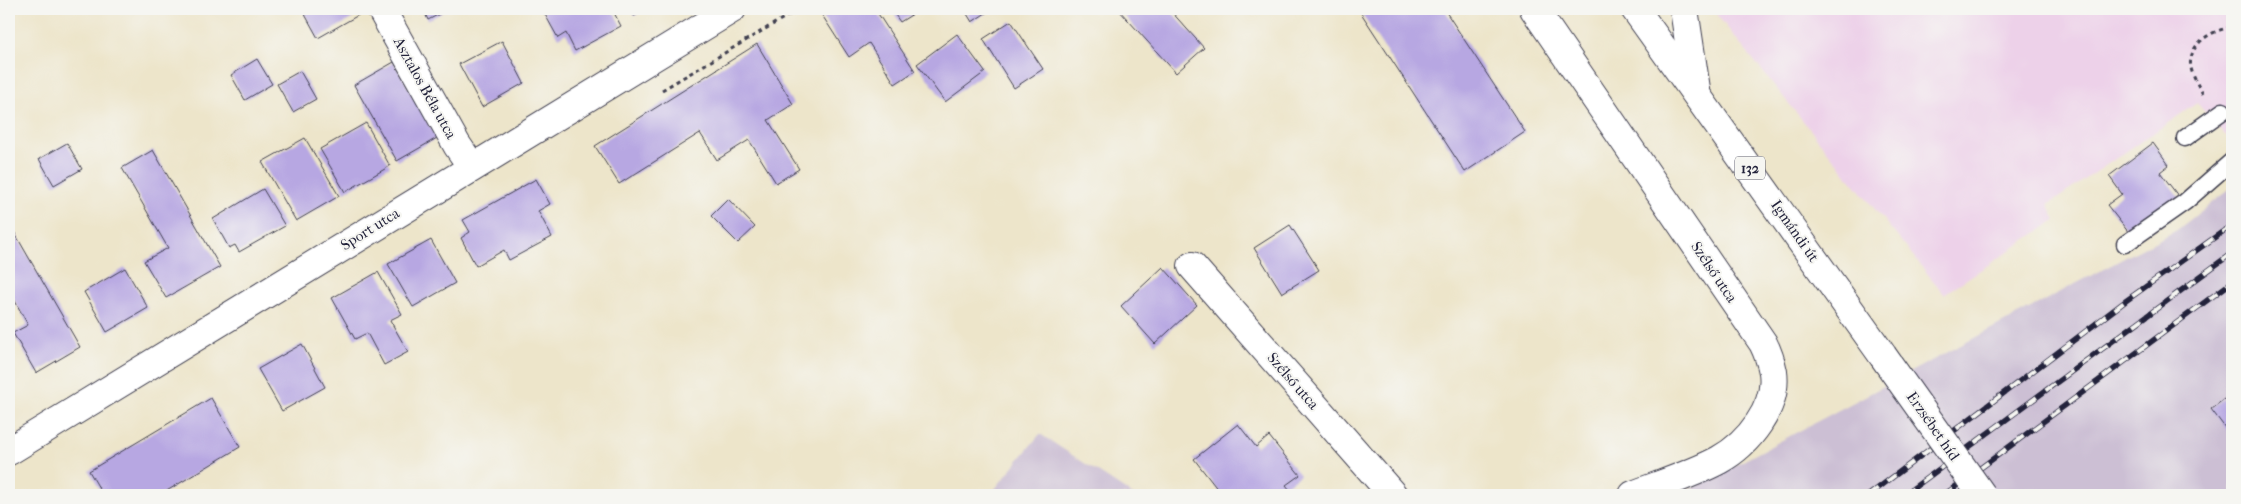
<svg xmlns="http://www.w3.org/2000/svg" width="2241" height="504" viewBox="0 0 2241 504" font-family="'IM FELL French Canon',serif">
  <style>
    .built { fill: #edd1e9 }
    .industrial { fill: #ccbfd4 }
    .building { fill: #b7a7e2 }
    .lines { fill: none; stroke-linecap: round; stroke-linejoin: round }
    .lane-casing { stroke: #403f50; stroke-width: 19 }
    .street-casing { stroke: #403f50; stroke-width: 30 }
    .primary-casing { stroke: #403f50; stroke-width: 30 }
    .path { stroke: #403f50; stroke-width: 3; stroke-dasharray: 4 4; stroke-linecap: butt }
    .lane { stroke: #fff; stroke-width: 16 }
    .street { stroke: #fff; stroke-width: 28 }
    .primary { stroke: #fff; stroke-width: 28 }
    .rail-casing { stroke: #22223b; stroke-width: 5.5 }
    .rail { stroke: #f6f6f2; stroke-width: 4; stroke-dasharray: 11; stroke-linecap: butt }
    .primary-bridge-casing { stroke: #403f50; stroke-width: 30; stroke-linecap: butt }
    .primary-bridge { stroke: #fff; stroke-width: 28 }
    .labels { text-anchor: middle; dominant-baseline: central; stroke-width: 4; stroke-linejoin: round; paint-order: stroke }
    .shield { fill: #f6f6f2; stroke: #626272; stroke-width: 1 }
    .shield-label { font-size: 14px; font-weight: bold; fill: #22223b }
    .street-label { font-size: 15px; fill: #22223b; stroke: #f6f6f2 }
  </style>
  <rect width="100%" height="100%" fill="#f6f6f2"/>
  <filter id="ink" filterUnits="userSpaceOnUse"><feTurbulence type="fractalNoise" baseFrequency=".02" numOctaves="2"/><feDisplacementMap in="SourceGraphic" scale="10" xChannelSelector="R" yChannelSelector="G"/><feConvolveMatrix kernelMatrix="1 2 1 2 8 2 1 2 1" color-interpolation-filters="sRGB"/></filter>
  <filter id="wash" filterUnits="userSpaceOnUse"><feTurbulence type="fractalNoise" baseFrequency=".0096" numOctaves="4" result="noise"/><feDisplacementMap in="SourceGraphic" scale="20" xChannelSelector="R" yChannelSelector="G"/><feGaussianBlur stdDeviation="1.12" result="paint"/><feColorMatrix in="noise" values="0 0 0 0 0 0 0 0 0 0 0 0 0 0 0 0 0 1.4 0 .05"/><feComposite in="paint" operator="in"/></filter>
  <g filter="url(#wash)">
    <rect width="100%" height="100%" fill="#ede5ca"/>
    <path class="built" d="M1712 9H2232V143L2197 103 2048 205 2056 220 1944 294Z"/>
    <g class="industrial">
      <path d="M2232 187V495H1679L2177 230Z"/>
      <path d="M1040 434 1133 495H990Z"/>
    </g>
    <g id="blocks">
      <g class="building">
        <path d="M302 9H360L362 13 318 38Z"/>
        <path d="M423 9H449L428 20Z"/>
        <path d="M542 9H612L621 26 575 51 566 33 558 38Z"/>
        <path d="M630 9H647L634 16Z"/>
        <path d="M824 9H875L915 71 895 84 869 43 849 57 820 12Z"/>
        <path d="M891 9H921L900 22Z"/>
        <path d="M964 9H992L972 22Z"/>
        <path d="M1118 9H1169L1204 48 1176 73Z"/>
        <path d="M1368 9H1444L1525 132 1465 172 1361 13Z"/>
        <path d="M1011 21 1043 69 1014 88 983 39Z"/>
        <path d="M957 34 985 72 945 102 917 64Z"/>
        <path d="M502 41 524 83 482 107 459 64Z"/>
        <path d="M757 44 793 104 768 120 799 169 776 183 749 140 717 160 700 133 619 184 595 146Z"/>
        <path d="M257 59 272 84 245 100 231 75Z"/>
        <path d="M394 62 437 138 397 161 354 85Z"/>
        <path d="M300 71 316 99 293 112 277 84Z"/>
        <path d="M366 123 390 166 345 192 320 149Z"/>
        <path d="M305 138 339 196 296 221 262 162Z"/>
        <path d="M67 143 82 169 54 185 39 159Z"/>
        <path d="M2153 143 2169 165 2160 172 2182 201 2133 238 2107 205 2122 194 2109 176Z"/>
        <path d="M153 150 220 267 166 298 144 261 168 248 122 168Z"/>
        <path d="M536 179 550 204 538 211 552 237 509 260 504 250 476 266 461 238 470 232 463 220Z"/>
        <path d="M263 189 285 226 239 252 235 245 229 248 213 219Z"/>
        <path d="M728 199 755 227 738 243 711 216Z"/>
        <path d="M9 223 80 347 36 373 13 333 28 325 9 290Z"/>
        <path d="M1290 225 1319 270 1282 293 1254 248Z"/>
        <path d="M431 240 455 283 413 307 388 264Z"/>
        <path d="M1163 267 1197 305 1155 344 1121 306Z"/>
        <path d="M125 268 148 308 107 332 84 292Z"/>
        <path d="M378 272 402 314 390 320 408 352 384 365 367 333 355 339 332 298Z"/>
        <path d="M302 344 325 387 282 411 258 369Z"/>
        <path d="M2232 393V437L2211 409Z"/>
        <path d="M211 398 240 447 160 495H103L89 471Z"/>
        <path d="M1238 424 1256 447 1269 436 1300 475 1286 485 1294 495H1222L1194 459Z"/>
      </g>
    </g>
  </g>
  <g filter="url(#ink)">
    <use href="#blocks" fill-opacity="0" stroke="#403f50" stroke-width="1"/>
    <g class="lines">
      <defs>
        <g id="lane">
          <path d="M2185 138 2223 111"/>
          <path d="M2125 244 2185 202 2232 161"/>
        </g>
        <g id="street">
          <path d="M381 9 457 145 472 167"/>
          <path d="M1534 9 1763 343C1768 353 1771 362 1773 372 1778 407 1748 444 1719 460 1693 474 1661 484 1633 495"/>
          <path d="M1192 266 1393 495"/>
          <path d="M9 451 732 9"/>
        </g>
        <g id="primary">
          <path d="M1635 9 1883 356"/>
          <path d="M1684 9 1696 89"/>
        </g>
      </defs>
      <use href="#lane" class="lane-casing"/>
      <use href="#street" class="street-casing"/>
      <use href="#primary" class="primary-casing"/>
      <g class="path">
        <path d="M662 90 799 9"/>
        <path d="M2203 94C2198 85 2188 70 2191 58 2195 39 2215 30 2232 27"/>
      </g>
      <use href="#lane" class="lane"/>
      <use href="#street" class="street"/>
      <use href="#primary" class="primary"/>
      <defs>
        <g id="rail">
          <path d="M1869 495 2127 300 2232 225"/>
          <path d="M1904 495 2232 253"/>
          <path d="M1944 495 2232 282"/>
        </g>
      </defs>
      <use href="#rail" class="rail-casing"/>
      <use href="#rail" class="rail"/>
      <defs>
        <path id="primary-bridge" d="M1883 356 1982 495"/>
      </defs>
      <use href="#primary-bridge" class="primary-bridge-casing"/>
      <use href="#primary-bridge" class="primary-bridge"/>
    </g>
  </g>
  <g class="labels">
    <rect class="shield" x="1735" y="156.5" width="30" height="23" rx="4"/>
    <g class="shield-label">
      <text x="1750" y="168">132</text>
    </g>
    <g class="street-label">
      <text transform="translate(425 88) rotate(61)">Asztalos Béla utca</text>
      <text transform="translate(370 229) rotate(-32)">Sport utca</text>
      <text transform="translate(1795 231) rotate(55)">Igmándi út</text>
      <text transform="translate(1714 272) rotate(56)">Szélső utca</text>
      <text transform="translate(1293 381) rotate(49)">Szélső utca</text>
      <text transform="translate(1933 426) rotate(55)">Erzsébet híd</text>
    </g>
  </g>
  <rect width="2241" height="504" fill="none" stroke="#f6f6f2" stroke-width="30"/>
</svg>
